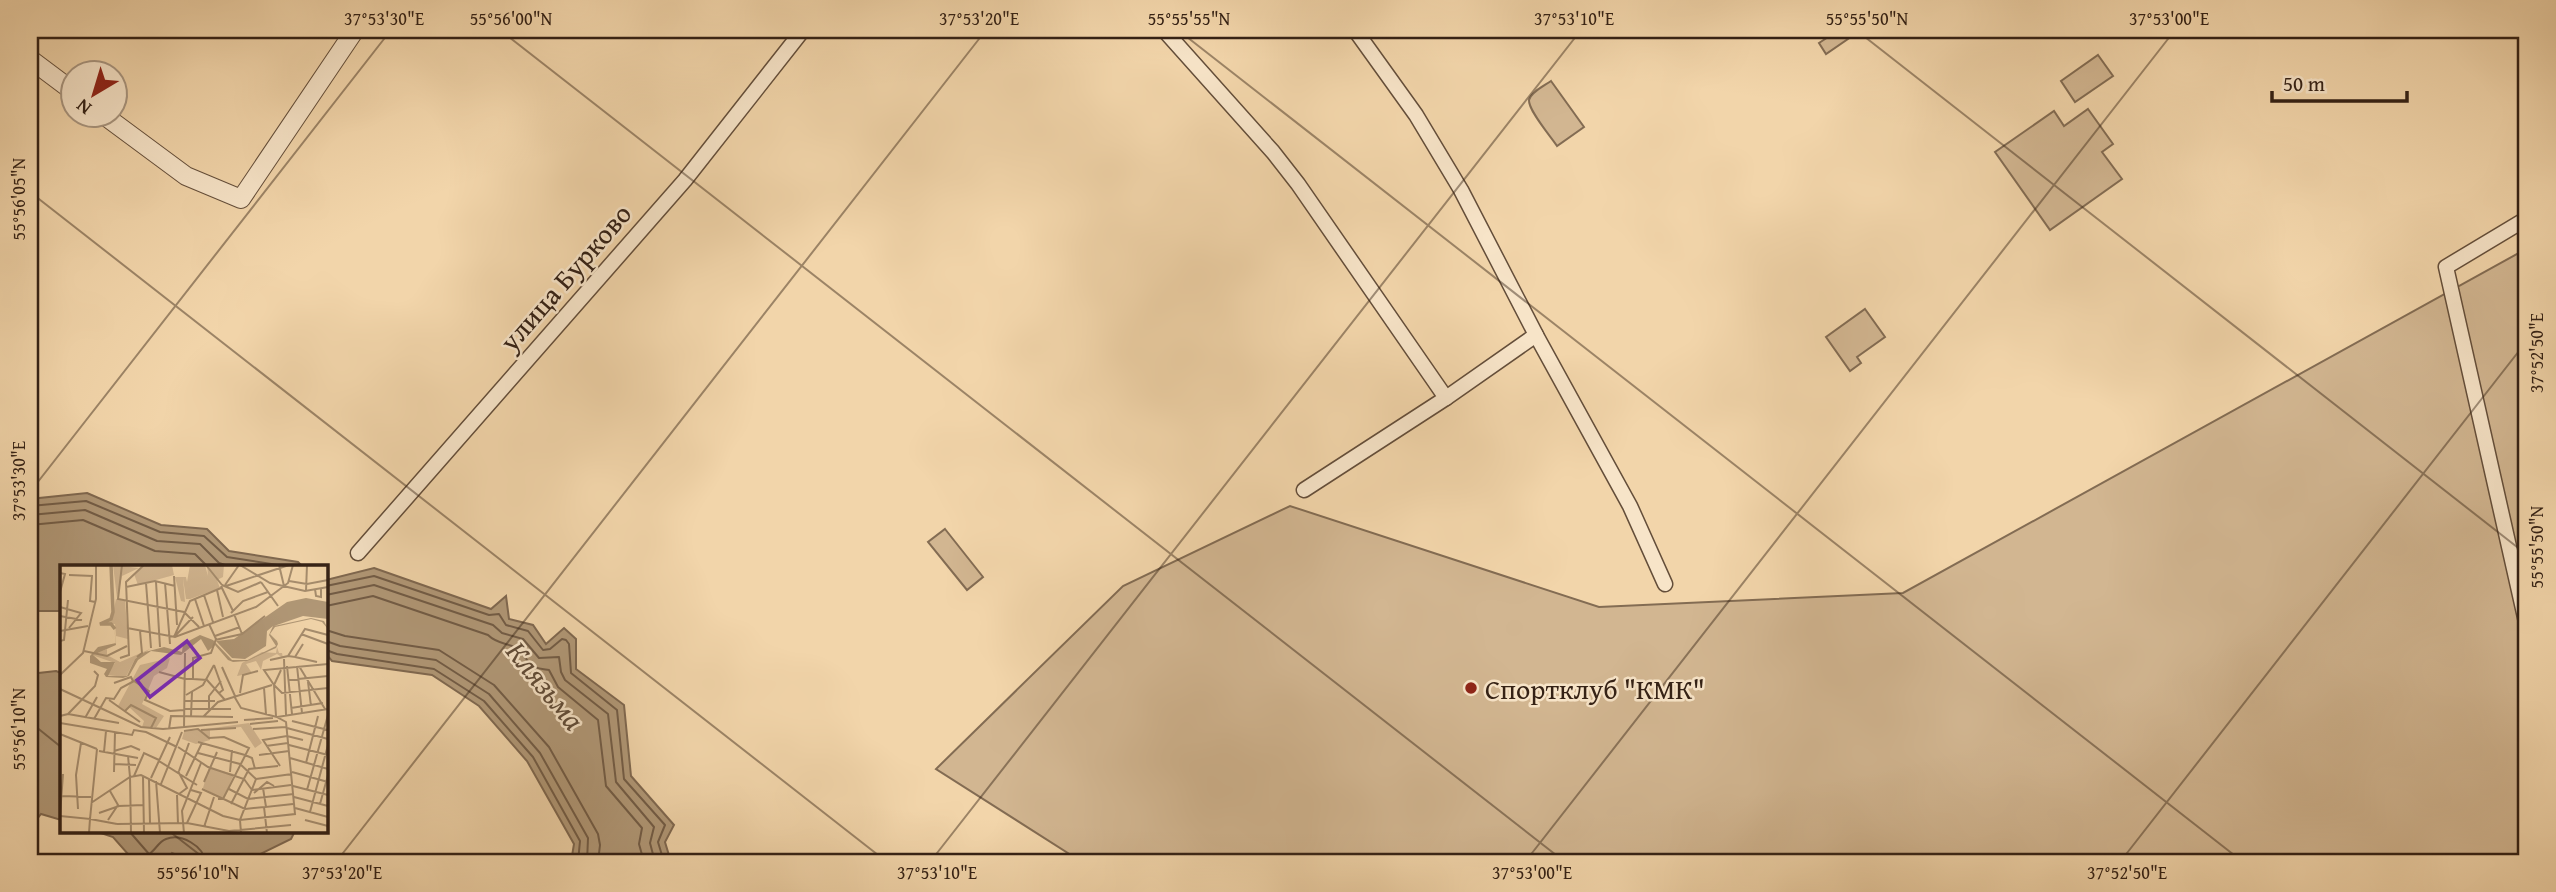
<svg xmlns="http://www.w3.org/2000/svg" width="2556" height="892" viewBox="0 0 2556 892" font-family="'Gentium Book Plus',serif">
  <style>
    .green { fill: #d2b691; stroke: #836c53; stroke-width: 2 }
    .water { fill: #b19877; stroke: #7f6850; stroke-width: 2 }
    .lines { fill: none; stroke-linecap: round; stroke-linejoin: round }
    .shore { stroke: #725c46; stroke-width: 2 }
    .minor-casing { stroke: #644e3a; stroke-width: 17 }
    .tertiary-casing { stroke: #644e3a; stroke-width: 20 }
    .minor { stroke: #f7e4c8; stroke-width: 14 }
    .tertiary { stroke: #f7e4c8; stroke-width: 18 }
    .ticks { fill: none; stroke: #342115; stroke-width: 2; stroke-opacity: 0.45 }
    .poi-dot { fill: #8f2418; stroke: #f7e4c8; stroke-width: 2.5 }
    .labels { text-anchor: middle; dominant-baseline: central; stroke-width: 5; stroke-linejoin: round; paint-order: stroke }
    .street-label { font-size: 28px; fill: #342115; stroke: #f7e4c8 }
    .poi-label { font-size: 28px; fill: #342115; stroke: #f7e4c8; text-anchor: start }
    .water-label { font-size: 30px; font-style: italic; fill: #604b37; stroke: #f7e4c8 }
    .inset-river { fill: none; stroke: #b19877; stroke-width: 3.5 }
    .inset-road { fill: none; stroke: #a68d6e; stroke-width: 2 }
    .view { fill: #7b2cbf; fill-opacity: 0.15; stroke: #7b2cbf; stroke-width: 3.5 }
    .inset-edge { fill: none; stroke: #342115; stroke-width: 3.5 }
    .neatline { fill: none; stroke: #342115; stroke-width: 2.5 }
    .ticks-label { font-size: 18px; text-anchor: middle; fill: #342115 }
  </style>
  <rect width="100%" height="100%" fill="#f2d5aa"/>
  <filter id="stains"><feTurbulence type="fractalNoise" baseFrequency=".00286" numOctaves="4"/><feColorMatrix values="0 0 0 0 .2 0 0 0 0 .09 0 0 0 0 .02 0 0 0 .5 -.17"/></filter>
  <radialGradient id="worn" r=".72"><stop offset=".6" stop-color="#630" stop-opacity="0"/><stop offset="1" stop-color="#630" stop-opacity=".3"/></radialGradient>
  <g class="green">
    <path d="M1839 30H1861L1826 54 1819 43Z"/>
    <path d="M2098 55 2113 76 2075 102 2061 81Z"/>
    <path d="M1551 81 1584 127 1557 146C1551 137 1528 110 1529 100 1531 92 1544 86 1551 81Z"/>
    <path d="M2088 109 2113 144 2102 152 2122 179 2050 230 1995 152 2054 111 2064 126Z"/>
    <path d="M2526 249V862H1082L936 769 1123 586 1290 506 1599 607 1903 593Z"/>
    <path d="M1865 309 1885 337 1857 357 1861 363 1850 371 1826 337Z"/>
    <path d="M945 529 983 577 967 590 928 542Z"/>
  </g>
  <g class="water">
    <path d="M87 493 161 525 207 529 229 551 298 562 302 566H61V611H30V499Z"/>
    <path d="M374 568 491 609 506 596 509 619 533 625 546 644 564 628 576 639V669L624 705 631 776 674 825 665 842 671 862H571L574 844 527 761 479 706 432 675 332 661 326 654V580Z"/>
    <path d="M56 671 61 673V820L41 814 30 828V674Z"/>
    <path d="M95 831H295L291 839 244 862H192L190 860 172 853 165 862H135L113 837Z"/>
  </g>
  <g class="lines">
    <g class="shore">
      <path d="M30 506 86 501 160 532 204 536 227 557 284 566"/>
      <path d="M30 515 85 510 157 541 200 544 219 563 228 566"/>
      <path d="M30 525 83 520 155 551 195 554 207 566"/>
      <path d="M326 586 374 576 489 615 499 614 506 625 528 631 543 650 550 649 562 639 566 640 569 644 571 673 617 710 624 779 665 825 658 842 664 862"/>
      <path d="M326 595 374 585 493 625 502 633 523 639 539 658 559 657 561 672 565 680 608 714 616 782 654 827 650 843 655 862"/>
      <path d="M326 606 373 596 488 635C498 645 510 643 518 649 532 662 524 667 549 670L558 687 598 720 606 786 642 828 639 844 644 862"/>
      <path d="M326 630 345 636 439 650 494 685 549 747 598 834 600 845 598 862"/>
      <path d="M326 641 340 646 436 660 489 694 540 753 588 838 587 862"/>
      <path d="M326 650 337 654 434 669 484 701 533 757 580 841 578 862"/>
      <path d="M129 831 149 854C155 851 158 842 166 839 181 833 204 846 205 862"/>
    </g>
    <defs>
      <g id="minor">
        <path d="M1164 30 1273 152 1298 184 1446 398"/>
        <path d="M1355 30 1416 115 1461 190 1536 335 1630 506 1665 584"/>
        <path d="M2526 219 2446 267 2526 622"/>
        <path d="M1304 490 1446 398 1536 335"/>
        <path d="M358 553 685 180 803 30"/>
      </g>
      <g id="tertiary">
        <path d="M30 59 74 92"/>
        <path d="M105 116 186 176 241 199 355 30"/>
      </g>
    </defs>
    <use href="#minor" class="minor-casing"/>
    <use href="#tertiary" class="tertiary-casing"/>
    <use href="#minor" class="minor"/>
    <use href="#tertiary" class="tertiary"/>
  </g>
  <path class="ticks" d="M500 30 1565 862M1178 30 2243 862M1856 30 2526 554M30 192 887 862M30 492 391 30M30 722 61 747M169 831 209 862M336 862 986 30M930 862 1581 30M1525 862 2175 30M2120 862 2526 342"/>
  <circle class="poi-dot" cx="1471" cy="688" r="7"/>
  <g class="labels">
    <g class="street-label">
      <text transform="translate(565 277) rotate(-49)">улица Бурково</text>
    </g>
    <g class="poi-label">
      <text x="1485" y="688">Спортклуб "КМК"</text>
    </g>
    <g class="water-label">
      <text transform="translate(546 685) rotate(51)">Клязьма</text>
    </g>
  </g>
  <g transform="translate(60 565)">
    <rect width="268" height="268" fill="#f2d5aa"/>
    <path d="M53 0 79 3 62 11 57 33ZM86 0H112L114 10 78 20 74 9ZM130 0H145L148 11 147 0H164L163 12 157 15 160 23 130 34H126L123 13 125 37 121 36 115 12H126L127 17ZM56 34 65 36 68 74 56 71 55 59H42L52 54ZM217 82 219 88H222L223 93 217 89 203 96 201 105 196 96 186 99 192 108 177 111 182 98 202 87 216 88ZM47 84V90L60 97 90 84 75 94 66 112 46 110 55 98 32 90ZM110 93 107 103 94 111 82 139 104 151 96 163 82 162 84 156 69 142 65 146 58 141 80 100ZM189 158 202 178 195 183 181 162 150 165V175L136 179 122 174 124 167ZM149 203 174 209 163 234 143 223Z" fill="#d2b691"/>
    <path d="M246 33 268 37V54L243 51 214 61 251 53 264 56 268 64 262 57 251 54 215 62 210 69 217 76 218 79 216 83 187 96 173 97 168 95 155 80 148 86 141 74 121 90 91 86 78 95 69 111 63 113 46 112 44 109 47 104 30 98V91L38 82 56 78 54 60 56 80 33 90 41 97H55L48 111H67L75 94 85 87 104 82 122 87 123 79 140 70 153 75 172 95H188L216 81 209 70 213 61 207 66 206 81 185 94 172 93 156 76 174 74 227 37Z" fill="#b19877"/>
    <path class="inset-river" d="M51 0 53 47 51 54 40 59H51L55 64"/>
    <path class="inset-road" d="M62 0 58 34 124 47 139 62M146 0 162 20M180 0 210 18 245 26 268 22M219 0 224 21M0 8 5 9 0 27M9 10 33 11M32 11 30 36 35 37M114 11 117 60M229 16 247 19 268 15M96 17 100 82M201 17 218 41M86 18 91 83M105 18 110 79M162 20 178 27 201 17M165 20 179 0M161 21 173 46M166 21 229 0M66 22 95 16 115 21M255 24 256 31 261 32V23M157 25 163 52M246 26 247 0M144 30 153 57M135 34 144 61M0 42 21 48 9 63M171 48 183 36 208 27M174 49 182 69M0 51 22 55M67 63 115 72 196 42 228 18 233 0M0 66 28 61M241 69 268 79M115 71 133 52M155 71 180 62M114 72 130 36 161 23M155 75 182 69 205 51M0 76 4 75 8 35M24 86 47 91 67 81M228 91 235 92 243 79M77 92 82 88 80 66M235 92 257 97M60 93 69 90 66 17 84 0M224 94 226 150M210 95 228 91 245 64 268 70M154 100 163 125 159 128M227 101 232 149M237 101 242 148M239 101 265 144M162 102 175 131M99 107 125 114M0 110 23 88 36 34V0M125 114H133V93L151 88 156 74 149 59M133 114 147 115 165 135M228 115 268 111M248 117 251 141M54 118 71 112 73 116M214 120 204 105 268 99M214 120 222 128 268 123M204 123 206 149M0 124 81 162 103 164 178 157M180 128 183 110 198 106M126 130 143 120 154 100M174 131 181 143 217 152M49 135 80 157M125 136H155M231 143 263 138M124 144H171M149 144V131L161 116M65 146 71 140 96 153 91 163M8 149 59 158M0 151 8 149 35 121 38 110 34 106M131 151 132 127M144 151 158 137 212 120M216 151 214 120 221 105M25 153 37 132M34 154 46 133 54 134 61 123 74 116 89 126 85 135 110 146 124 145M184 155 213 153M232 156 268 165M0 158 72 170 74 165 86 167 117 182M190 159 218 156M124 163 125 88M227 163 268 174M109 164 111 151 173 152M193 164 226 162M141 165 176 163M124 166 138 164 149 173 164 172 189 183 163 234H158M0 169 37 184M138 177 185 190 192 193 195 204M229 180 268 190M206 181 228 178M118 182 148 202 184 214 192 225M39 186 78 193M54 186 71 181 80 185M44 187 46 166M138 188 180 199 196 214M199 190 229 186M68 191 70 212M230 193 268 204M99 196 137 220M246 198 258 151M54 199 76 200M220 201 203 175 227 171 243 175M118 206 127 223 119 229M119 206 129 178M54 207 55 167M170 207 172 185M232 207 268 217M70 211 71 268M74 211 84 188 99 195M126 211 142 178M83 212 84 268M91 213 110 172M196 214 232 209M89 215 90 258M96 216 100 268M144 217 157 187M101 219 122 167M233 221 268 230M203 223 206 242 233 239M142 224 185 244 204 242 207 268M169 224 188 234 234 229M192 225 231 220M247 225 268 150M194 228 207 217 214 221M117 230 118 259M2 231 31 232M234 232 268 241M31 238 70 212 81 210 163 251 180 255 235 249 226 157 217 152 268 144M171 239 189 204 218 201M260 239 268 210M235 243 268 252M18 244 16 210 21 178M250 247 268 180M39 248 59 241 83 240M0 250 3 209M0 251 30 254 37 184M48 255 58 240 50 226M245 255 268 261M127 258 141 228 131 225M57 259 127 258 169 266 231 260M144 262 154 232M29 268 30 254 57 259M124 268 122 246 141 198M181 268 180 255 196 214"/>
    <path class="view" d="M127 76 140 93 90 132 77 115Z"/>
    <rect width="268" height="268" class="inset-edge"/>
  </g>
  <rect width="2556" height="892" fill="none" stroke="#f2d5aa" stroke-width="77"/>
  <g transform="translate(94 94) rotate(218)"><circle r="33" fill="#f7e4c8" stroke="#a99680" stroke-width="2"/>
  <path d="M0-5L12 26L0 18L-12 26Z" fill="#8f2418"/>
  <text y="-10" font-size="19" font-weight="bold" text-anchor="middle" fill="#342115">N</text>
  </g>
  <path d="M2272 91v10h135v-10" fill="none" stroke="#342115" stroke-width="3.5"/>
  <text x="2283" y="91" font-size="21" fill="#342115" stroke="#f7e4c8" stroke-width="5" paint-order="stroke">50 m</text>
  <rect x="38" y="38" width="2480" height="816" class="neatline"/>
  <g class="ticks-label">
    <text x="384" y="25">37°53'30"E</text>
    <text x="511" y="25">55°56'00"N</text>
    <text x="979" y="25">37°53'20"E</text>
    <text x="1189" y="25">55°55'55"N</text>
    <text x="1574" y="25">37°53'10"E</text>
    <text x="1867" y="25">55°55'50"N</text>
    <text x="2169" y="25">37°53'00"E</text>
    <text transform="translate(19 199) rotate(-90)" y="6">55°56'05"N</text>
    <text transform="translate(2537 353) rotate(-90)" y="6">37°52'50"E</text>
    <text transform="translate(19 481) rotate(-90)" y="6">37°53'30"E</text>
    <text transform="translate(2537 547) rotate(-90)" y="6">55°55'50"N</text>
    <text transform="translate(19 729) rotate(-90)" y="6">55°56'10"N</text>
    <text x="198" y="879">55°56'10"N</text>
    <text x="342" y="879">37°53'20"E</text>
    <text x="937" y="879">37°53'10"E</text>
    <text x="1532" y="879">37°53'00"E</text>
    <text x="2127" y="879">37°52'50"E</text>
  </g>
  <rect width="100%" height="100%" filter="url(#stains)"/>
  <rect width="100%" height="100%" fill="url(#worn)"/>
</svg>
